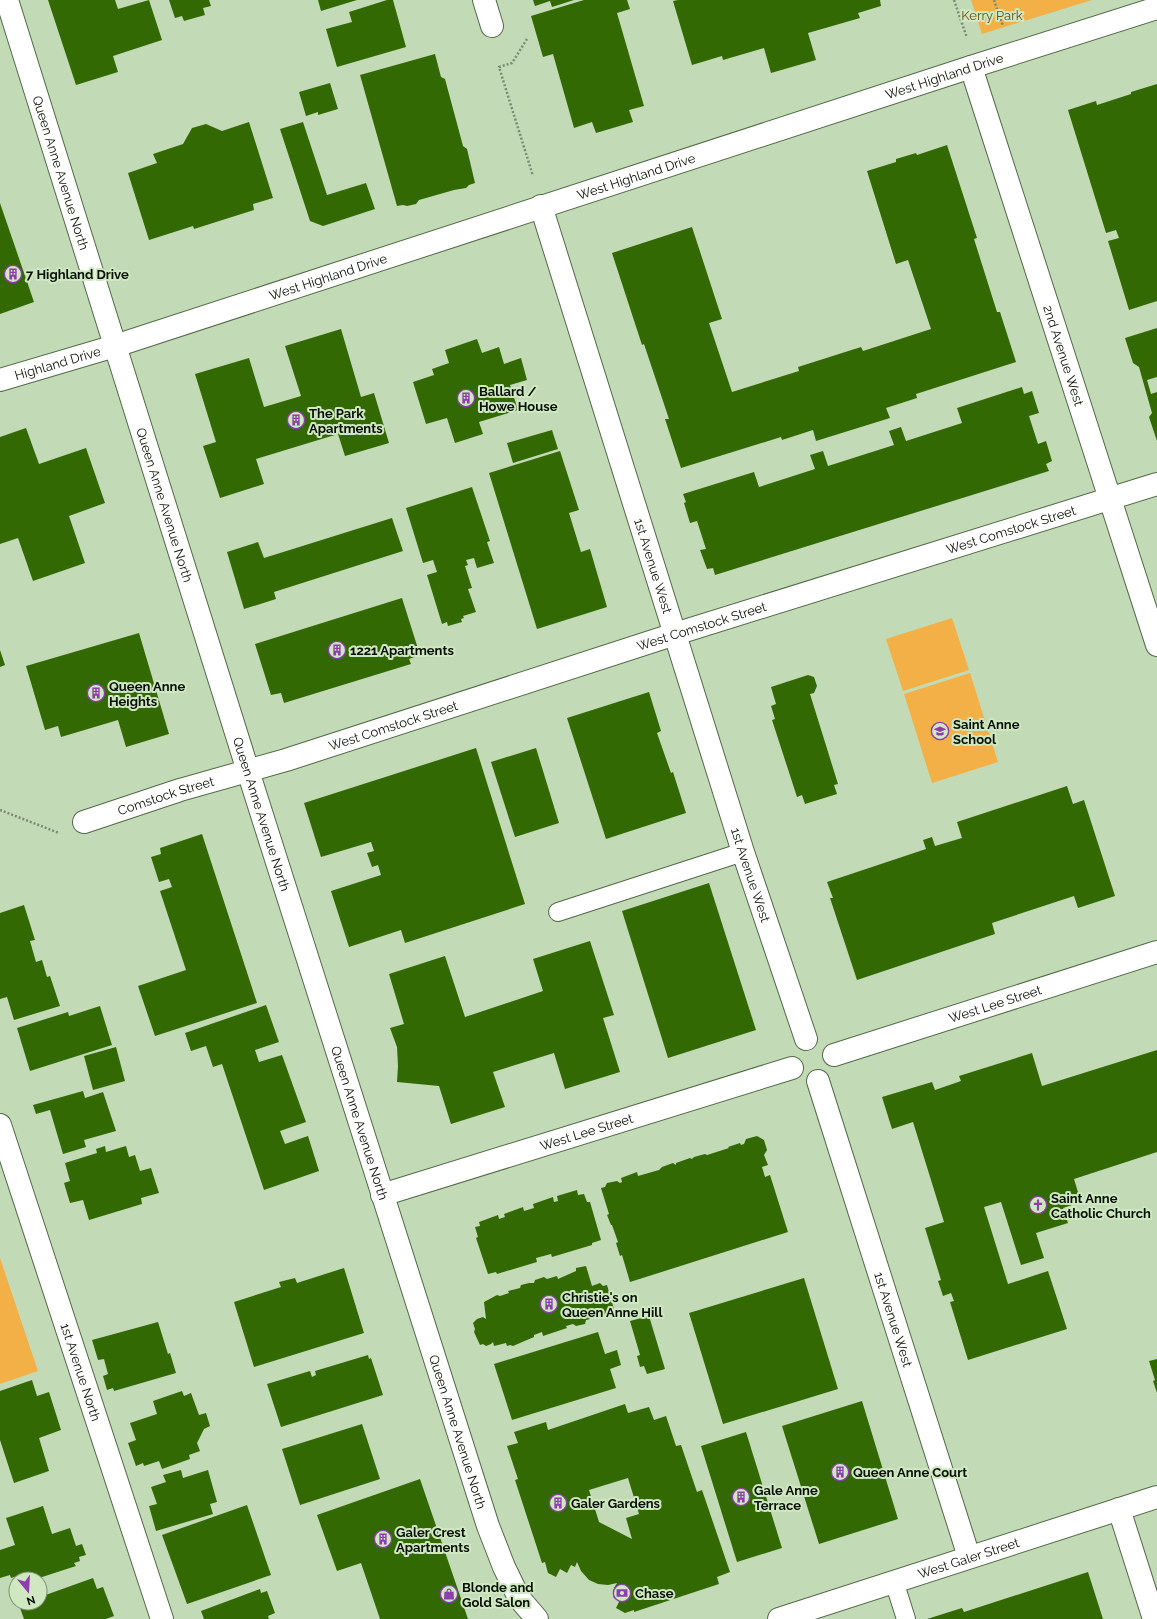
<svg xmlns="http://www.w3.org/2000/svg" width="1157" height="1619" viewBox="0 0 1157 1619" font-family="Raleway,sans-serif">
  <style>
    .green { fill: #f2b046 }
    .building { fill: #336903; fill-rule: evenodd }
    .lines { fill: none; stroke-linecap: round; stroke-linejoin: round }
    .lane-casing { stroke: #536948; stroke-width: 20 }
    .street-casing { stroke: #536948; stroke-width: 24 }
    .secondary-casing { stroke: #536948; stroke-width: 24 }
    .path { stroke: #798b70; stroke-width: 2.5; stroke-dasharray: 2 2; stroke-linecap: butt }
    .lane { stroke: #fff; stroke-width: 18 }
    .street { stroke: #fff; stroke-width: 22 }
    .secondary { stroke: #fff; stroke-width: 22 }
    .labels { text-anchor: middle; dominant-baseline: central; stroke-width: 4; stroke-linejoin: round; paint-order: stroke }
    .park-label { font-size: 13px; fill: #6c4c18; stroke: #cfe8c2 }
    .street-label { font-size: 13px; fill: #081004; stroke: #cfe8c2 }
    .poi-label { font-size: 13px; font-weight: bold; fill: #081004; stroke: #cfe8c2; text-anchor: start }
  </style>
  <rect width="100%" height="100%" fill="#c2dbb6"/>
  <g class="green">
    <path d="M971 0H1092L982 34Z"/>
    <path d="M952 618 969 670 903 691 886 639Z"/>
    <path d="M970 673 998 762 932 783 904 694Z"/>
    <path d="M0 1258 38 1371 0 1384Z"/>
  </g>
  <g class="building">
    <path d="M48 0H115L118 9 149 0 162 40 113 56 118 72 76 85Z"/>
    <path d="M169 0H209L211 6 203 8 205 15 184 21 182 16 175 18Z"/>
    <path d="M318 0H357L321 11Z"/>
    <path d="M387 0H393L406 47 337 67 326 29 352 22 349 12Z"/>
    <path d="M533 0H574L552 7 550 1 535 6Z"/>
    <path d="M584 0H627L630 9 617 13 644 106 629 110 633 122 596 133 592 122 574 128 553 54 543 57 531 16Z"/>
    <path d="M678 0H880L881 6 858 13 860 18 808 33 816 60 771 73 764 48 723 60 722 56 692 65 673 1Z"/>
    <path d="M435 54 441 77 445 79 463 146 467 149 475 183 469 185 466 188 454 190 419 200 416 204 407 206 403 205 397 206 360 75Z"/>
    <path d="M330 83 338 109 318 115V112L306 116 299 92Z"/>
    <path d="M1157 84V301L1129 310 1108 241 1119 238 1116 230 1106 233 1068 110 1096 101 1097 105 1131 94V92Z"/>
    <path d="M249 122 273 198 253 204 254 210 194 229 193 226 149 240 128 173 157 163 153 154 183 144 192 128 206 124 222 131Z"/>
    <path d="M303 122 327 195 366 183 375 209 323 226 310 221 280 129Z"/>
    <path d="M947 145 977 238 974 239 997 312H1000L1016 362 916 394 917 398 886 408 890 418 816 441 813 430 782 440 781 437 681 468 665 419H669L644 344 642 345 612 253 692 227 722 319 709 323 732 392 799 371 798 367 861 347 863 351 931 329 908 260 896 264 867 171 896 162V159L916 153 917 155Z"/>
    <path d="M0 203 34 302 0 314Z"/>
    <path d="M1157 328V377L1147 380 1151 394 1157 392V441L1149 417 1152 413 1139 367 1133 363 1125 338Z"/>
    <path d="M341 329 361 397 374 393 389 443 345 456 338 434 256 459 264 484 220 498 203 446 216 442 195 374 249 358 264 407 301 396 285 346Z"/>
    <path d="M477 339 482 353 499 347 504 364 521 358 527 380 510 385 518 410 479 422 483 434 455 443 447 418 426 424 413 382 434 375 432 369 449 363 445 350Z"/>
    <path d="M1022 387 1024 394 1032 391 1039 413 1029 416 1038 444 1046 441 1052 461 1046 464 1049 471 715 575 713 568 707 569 700 550 706 549 697 521 690 523 684 503 686 502 683 494 754 472 759 487 815 469 810 455 823 451 828 466 894 445 889 431 901 427 906 441 962 423 957 408Z"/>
    <path d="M26 428 39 464 86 448 105 503 69 516 85 563 33 581 18 538 0 544V437Z"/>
    <path d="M552 430 558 449 513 463 507 443Z"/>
    <path d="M560 451 579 510 569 513 581 552 590 549 607 607 537 629 489 473Z"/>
    <path d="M472 487 490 541 487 542 494 563 477 568 474 558 466 560 468 565 465 566 472 588 468 589 476 612 463 616 464 618 461 619 462 622 448 626 447 622 442 624 427 575 437 572 433 560 423 563 406 508Z"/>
    <path d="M392 518 403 551 274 592 276 599 244 609 227 552 258 542 264 558Z"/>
    <path d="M402 598 420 655 409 659 411 664 284 703 281 693 271 695 255 644Z"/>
    <path d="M139 633 169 734 126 747 118 720 61 737 58 726 45 730 26 666Z"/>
    <path d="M0 650 5 665 0 667Z"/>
    <path d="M808 675 814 677 817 686 814 693 810 694 838 784 834 785 837 794 805 804 802 795 797 797 772 720 775 719 771 706 776 704 771 687Z"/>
    <path d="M649 692 661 731 657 733 671 773 673 772 686 813 606 839 567 718Z"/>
    <path d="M476 748 525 904 405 943 401 930 349 947 331 891 381 875 378 865 372 867 367 853 374 851 371 842 321 857 304 803Z"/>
    <path d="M536 748 559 823 515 837 491 762Z"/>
    <path d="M1067 786 1073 804 1084 800 1115 896 1078 908 1074 896 992 923 995 934 857 980 830 898H833L827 882 926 849 923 840 932 837 935 846 962 838 957 822Z"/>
    <path d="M202 834 257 1003 155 1036 138 986 186 970 160 891 172 887 169 879 159 882 151 857 161 854 160 848Z"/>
    <path d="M709 883 756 1030 668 1058 622 911Z"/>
    <path d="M24 905 35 940 30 941 36 962 42 960 47 977 50 976 60 1006 14 1020 7 997 0 999V913Z"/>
    <path d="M590 941 614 1015 603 1018 620 1072 565 1089 554 1053 493 1072 505 1107 451 1124 439 1086 397 1082 398 1066 397 1047 390 1028 404 1024 389 974 445 956 465 1017 543 991 533 959Z"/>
    <path d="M266 1005 279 1042 255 1050 259 1062 282 1055 306 1122 280 1131 285 1144 308 1136 319 1171 264 1190 222 1064 213 1067 206 1046 191 1051 185 1033Z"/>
    <path d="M100 1006 112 1045 30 1071 17 1028 68 1012 69 1016Z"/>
    <path d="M116 1047 125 1081 93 1090 84 1056Z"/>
    <path d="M1157 1050V1152L1074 1179 1081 1202 1063 1208 1068 1223 1036 1233 1044 1258 1021 1265 1001 1202 984 1207 1008 1284 1048 1271 1067 1329 968 1360 950 1302 954 1301 951 1293 943 1296 938 1281 941 1280 925 1228 944 1222 913 1122 892 1129 882 1097 932 1082 935 1090 961 1081 959 1076 1032 1053 1042 1086Z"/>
    <path d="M83 1091 85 1098 103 1092 116 1131 84 1140 86 1147 63 1154 50 1110 36 1114 33 1105Z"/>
    <path d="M757 1136 764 1140 767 1150 764 1155 768 1165 762 1167 765 1177 770 1175 788 1232 630 1282 622 1255 620 1256 616 1243 618 1242 612 1225H611L607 1215 609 1214 601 1188 605 1187 607 1183 617 1181 620 1183 622 1182 621 1178 637 1172 638 1176 659 1170 662 1167 673 1163 676 1165V1163L690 1158 692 1159 694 1157 705 1154 707 1155 729 1148 728 1147 740 1143 741 1145 744 1144 746 1139Z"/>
    <path d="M105 1146 106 1152 126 1146 129 1157 135 1155 140 1171 151 1168 159 1193 141 1198 142 1204 89 1220 83 1200 70 1203 64 1183 70 1181 65 1163 97 1153 96 1149Z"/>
    <path d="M577 1190 578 1195 584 1194 587 1202H590L601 1240 592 1243V1245L552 1257 551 1254 536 1258 537 1262 497 1274 496 1272 488 1274 476 1238 478 1237 475 1227 480 1226 479 1222 498 1215 499 1219 505 1217 504 1214 523 1207 524 1211 534 1208 533 1204 553 1197 554 1202 558 1201 557 1196Z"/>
    <path d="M586 1266 592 1286 600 1283 603 1286 607 1285 614 1309 611 1310 609 1313 601 1316 598 1314 589 1316 590 1319 586 1320 585 1324 576 1326 573 1324 566 1326 567 1328 543 1336 542 1332 534 1335V1337L513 1346 510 1345 507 1346 506 1343 494 1346 493 1342 491 1344 486 1346 483 1344 480 1345 474 1332 475 1329 473 1323 477 1319 483 1317 486 1319 484 1302 497 1295 500 1296 509 1293 508 1291 520 1288 521 1285 529 1283H534L535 1280 544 1277 547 1279 557 1276 558 1279 576 1271V1268Z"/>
    <path d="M344 1268 364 1333 254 1367 234 1302 281 1287 279 1282 295 1278 297 1283Z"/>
    <path d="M804 1278 838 1389 723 1424 689 1313Z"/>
    <path d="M649 1316 665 1369 647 1374 644 1366 640 1367 637 1356 640 1355 630 1321Z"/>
    <path d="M158 1322 168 1354 170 1353 176 1373 114 1391 113 1388 107 1390 103 1376 108 1374 104 1359 98 1360 92 1340Z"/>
    <path d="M598 1332 605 1354 617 1350 621 1365 610 1369 616 1388 512 1420 494 1364Z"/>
    <path d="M368 1355 369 1359 371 1358 383 1395 281 1427 267 1384 310 1371 312 1377 316 1375 315 1371Z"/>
    <path d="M1157 1359V1393L1153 1381 1155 1380 1149 1361Z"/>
    <path d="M32 1380 37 1396 49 1392 61 1430 39 1438 49 1471 14 1483 0 1440V1391Z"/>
    <path d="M182 1391 184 1396 191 1393 199 1415 206 1413 210 1426 204 1429 197 1443 200 1451 189 1455 190 1459 162 1469 159 1461 144 1466 143 1463 136 1466 128 1443 136 1440 130 1423 157 1414 153 1401Z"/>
    <path d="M862 1401 898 1519 819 1544 782 1426Z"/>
    <path d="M625 1404 628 1413 649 1407 654 1420 666 1416 676 1446 681 1445 697 1492 702 1490 730 1572 717 1577 719 1584 634 1612V1610L625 1613 616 1608 620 1600 613 1597 617 1590 614 1588 617 1583 608 1585 598 1584 589 1580 581 1571 577 1562 575 1567 571 1565 567 1573 560 1569 556 1577 548 1573 545 1562 542 1563 515 1480 518 1479 507 1446 518 1443 514 1432 546 1422 548 1430ZM628 1478 639 1514 626 1518 632 1539 599 1522 589 1490Z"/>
    <path d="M362 1424 380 1479 300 1505 282 1449Z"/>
    <path d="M746 1432 782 1548 737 1562 701 1446Z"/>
    <path d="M181 1470 183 1478 208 1470 217 1502 210 1504 213 1514 156 1531 149 1506 157 1504 151 1487 166 1482 163 1475Z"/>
    <path d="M420 1479 468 1619H380L361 1563 337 1571 317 1515Z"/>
    <path d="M247 1505 271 1575 187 1604 162 1535Z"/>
    <path d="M43 1506 52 1534 70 1528 76 1546 82 1544 86 1555 79 1557 80 1561 74 1563 76 1566 36 1579H29L27 1573 11 1578 10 1575 0 1578V1550L15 1545 6 1518Z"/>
    <path d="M1088 1572 1103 1619H927L962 1608 964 1612Z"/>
    <path d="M93 1578 97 1589 103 1587 114 1616 106 1619H24L19 1605 24 1603H40V1597Z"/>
    <path d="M260 1589 261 1593 267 1591 275 1613 268 1616 269 1619H204L201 1611Z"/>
  </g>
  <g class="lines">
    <defs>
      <g id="lane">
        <path d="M558 912 743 852"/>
        <path d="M894 1581 906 1619"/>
      </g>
      <g id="street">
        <path d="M484 0 492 26"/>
        <path id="s1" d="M971 67 1157 645"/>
        <path id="s2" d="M541 206 743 852 806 1039"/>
        <path id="s3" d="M0 380 115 346 971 67 1157 8"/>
        <path id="s4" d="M84 822 180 790 286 760 675 634 1157 484"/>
        <path id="s5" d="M834 1055 1157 952"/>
        <path id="s6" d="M818 1081 969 1557"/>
        <path id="s7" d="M0 1125 162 1619"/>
        <path id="s8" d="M382 1195 792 1068"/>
        <path d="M1119 1509 1154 1619"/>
      </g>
      <g id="secondary">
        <path id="s9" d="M7 0 248 771 488 1526 504 1567 519 1598 537 1619"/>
        <path id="s10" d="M779 1619 1157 1497"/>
      </g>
    </defs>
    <use href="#lane" class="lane-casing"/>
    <use href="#street" class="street-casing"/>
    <use href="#secondary" class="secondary-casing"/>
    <g class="path">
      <path d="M954 0 967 38"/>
      <path d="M994 0 1003 26"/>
      <path d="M527 39 512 63 499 67 533 176"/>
      <path d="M0 810 59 833"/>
    </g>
    <use href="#lane" class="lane"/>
    <use href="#street" class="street"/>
    <use href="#secondary" class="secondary"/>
  </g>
  <defs>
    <symbol id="building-ring" viewBox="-11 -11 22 22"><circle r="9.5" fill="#cfe8c2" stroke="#8e3dac" stroke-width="1.5"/><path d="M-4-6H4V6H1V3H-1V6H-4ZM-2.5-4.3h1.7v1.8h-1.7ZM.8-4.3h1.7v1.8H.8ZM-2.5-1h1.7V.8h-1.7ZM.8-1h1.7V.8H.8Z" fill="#8e3dac"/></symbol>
    <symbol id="school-ring" viewBox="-11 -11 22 22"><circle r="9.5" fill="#cfe8c2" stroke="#8e3dac" stroke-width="1.5"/><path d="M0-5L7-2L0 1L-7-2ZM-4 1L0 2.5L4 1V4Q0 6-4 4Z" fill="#8e3dac"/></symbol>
    <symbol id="church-ring" viewBox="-11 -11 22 22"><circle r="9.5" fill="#cfe8c2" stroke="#8e3dac" stroke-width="1.5"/><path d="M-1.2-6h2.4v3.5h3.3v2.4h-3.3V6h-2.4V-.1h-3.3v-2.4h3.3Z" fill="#8e3dac"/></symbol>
    <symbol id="bank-ring" viewBox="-11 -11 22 22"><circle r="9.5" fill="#cfe8c2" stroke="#8e3dac" stroke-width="1.5"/><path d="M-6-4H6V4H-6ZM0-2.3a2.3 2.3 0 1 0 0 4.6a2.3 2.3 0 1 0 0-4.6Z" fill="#8e3dac"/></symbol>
    <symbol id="shop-ring" viewBox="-11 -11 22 22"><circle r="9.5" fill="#cfe8c2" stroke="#8e3dac" stroke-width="1.5"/><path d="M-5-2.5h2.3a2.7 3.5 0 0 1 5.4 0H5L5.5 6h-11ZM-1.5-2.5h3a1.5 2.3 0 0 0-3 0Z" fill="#8e3dac"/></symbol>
  </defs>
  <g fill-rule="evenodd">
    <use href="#building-ring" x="3" y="264" width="20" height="20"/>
    <use href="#building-ring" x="456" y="388" width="20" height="20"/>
    <use href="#building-ring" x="286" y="410" width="20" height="20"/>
    <use href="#building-ring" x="327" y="640" width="20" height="20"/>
    <use href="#building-ring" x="86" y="683" width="20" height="20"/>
    <use href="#school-ring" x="930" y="721" width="20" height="20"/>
    <use href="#church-ring" x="1028" y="1195" width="20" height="20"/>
    <use href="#building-ring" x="539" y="1294" width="20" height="20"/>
    <use href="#building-ring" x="830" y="1462" width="20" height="20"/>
    <use href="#building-ring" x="731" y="1487" width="20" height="20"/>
    <use href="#building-ring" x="548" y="1493" width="20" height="20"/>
    <use href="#building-ring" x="373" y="1529" width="20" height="20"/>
    <use href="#bank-ring" x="612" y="1583" width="20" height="20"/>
    <use href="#shop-ring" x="439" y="1584" width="20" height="20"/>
  </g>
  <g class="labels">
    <g class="park-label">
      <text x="992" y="15">Kerry Park</text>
    </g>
    <g class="street-label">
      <text stroke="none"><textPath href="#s3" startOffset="992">West Highland Drive</textPath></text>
      <text stroke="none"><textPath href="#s9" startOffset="181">Queen Anne Avenue North</textPath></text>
      <text stroke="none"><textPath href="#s3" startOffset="668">West Highland Drive</textPath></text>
      <text stroke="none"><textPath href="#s3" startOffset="344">West Highland Drive</textPath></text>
      <text stroke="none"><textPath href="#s1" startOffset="303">2nd Avenue West</textPath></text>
      <text stroke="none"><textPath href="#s3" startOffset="60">Highland Drive</textPath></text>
      <text stroke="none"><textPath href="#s9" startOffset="529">Queen Anne Avenue North</textPath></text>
      <text stroke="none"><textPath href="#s4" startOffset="972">West Comstock Street</textPath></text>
      <text stroke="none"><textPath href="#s2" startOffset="377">1st Avenue West</textPath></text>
      <text stroke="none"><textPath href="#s4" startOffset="648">West Comstock Street</textPath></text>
      <text stroke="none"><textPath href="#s4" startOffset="324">West Comstock Street</textPath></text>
      <text stroke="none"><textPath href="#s4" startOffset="86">Comstock Street</textPath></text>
      <text stroke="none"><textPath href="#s9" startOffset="853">Queen Anne Avenue North</textPath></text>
      <text stroke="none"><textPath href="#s2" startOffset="701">1st Avenue West</textPath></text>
      <text stroke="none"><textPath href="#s5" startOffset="169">West Lee Street</textPath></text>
      <text stroke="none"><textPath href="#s9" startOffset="1177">Queen Anne Avenue North</textPath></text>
      <text stroke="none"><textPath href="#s8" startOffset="214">West Lee Street</textPath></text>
      <text stroke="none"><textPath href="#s6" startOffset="250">1st Avenue West</textPath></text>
      <text stroke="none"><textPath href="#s7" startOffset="260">1st Avenue North</textPath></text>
      <text stroke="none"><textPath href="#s9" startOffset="1501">Queen Anne Avenue North</textPath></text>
      <text stroke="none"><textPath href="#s10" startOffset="199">West Galer Street</textPath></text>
    </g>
    <g class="poi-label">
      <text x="26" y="274">7 Highland Drive</text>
      <text x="479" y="391">Ballard /<tspan x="479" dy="15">Howe House</tspan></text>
      <text x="309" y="413">The Park<tspan x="309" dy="15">Apartments</tspan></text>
      <text x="350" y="650">1221 Apartments</text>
      <text x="109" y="686">Queen Anne<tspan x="109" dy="15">Heights</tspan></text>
      <text x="953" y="724">Saint Anne<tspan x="953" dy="15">School</tspan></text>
      <text x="1051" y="1198">Saint Anne<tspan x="1051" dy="15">Catholic Church</tspan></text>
      <text x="562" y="1297">Christie's on<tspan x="562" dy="15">Queen Anne Hill</tspan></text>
      <text x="853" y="1472">Queen Anne Court</text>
      <text x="754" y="1490">Gale Anne<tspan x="754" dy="15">Terrace</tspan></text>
      <text x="571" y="1503">Galer Gardens</text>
      <text x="396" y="1532">Galer Crest<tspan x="396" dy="15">Apartments</tspan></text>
      <text x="462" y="1587">Blonde and<tspan x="462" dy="15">Gold Salon</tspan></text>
      <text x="635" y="1593">Chase</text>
    </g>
  </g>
  <g transform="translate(28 1591) rotate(162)"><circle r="19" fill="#cfe8c2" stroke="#7f9276"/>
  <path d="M0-3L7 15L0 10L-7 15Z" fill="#8e3dac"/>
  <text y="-6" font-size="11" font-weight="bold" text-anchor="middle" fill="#081004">N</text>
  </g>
</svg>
